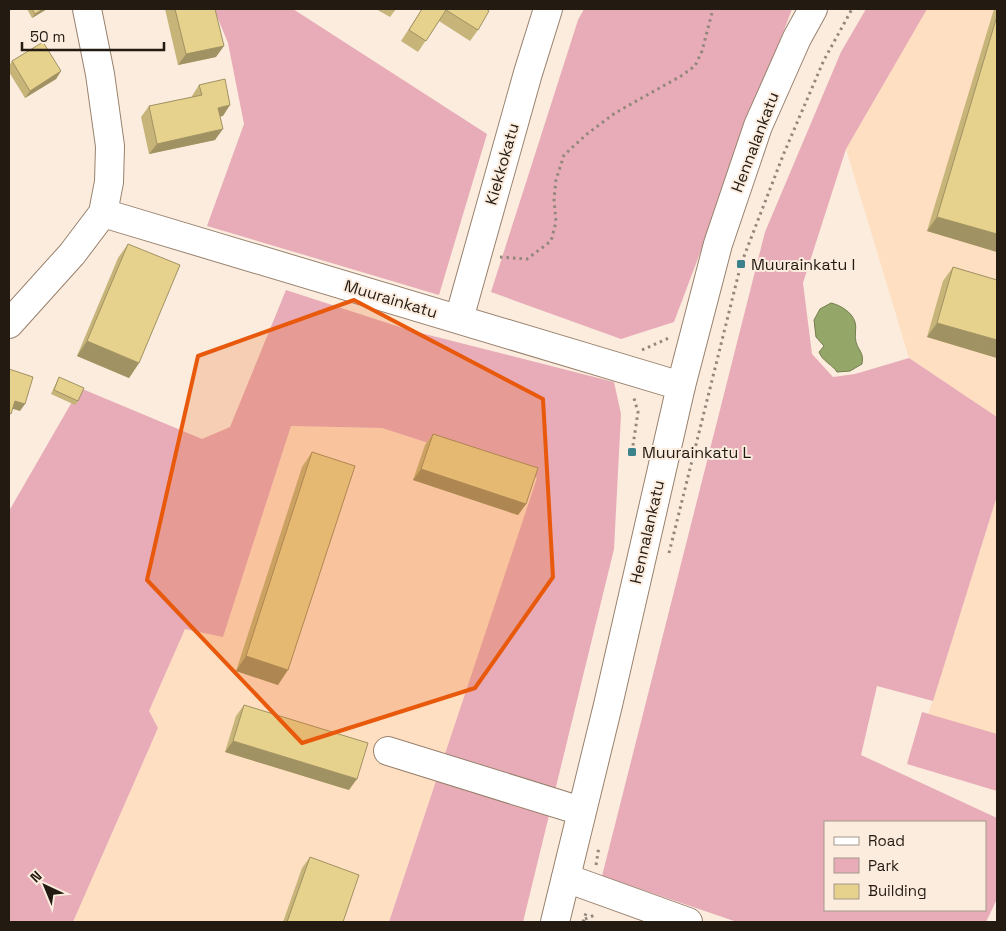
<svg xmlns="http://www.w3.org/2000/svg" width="1006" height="931" viewBox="0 0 1006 931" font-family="'Space Grotesk',sans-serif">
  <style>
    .built { fill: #fedfc2 }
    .green { fill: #e7acb7; fill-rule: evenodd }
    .water { fill: #95a768; stroke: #737d4e }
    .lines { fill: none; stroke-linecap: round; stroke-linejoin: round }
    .minor-casing { stroke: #98816d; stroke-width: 30 }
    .path { stroke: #93877c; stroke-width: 3; stroke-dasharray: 2.5 4; stroke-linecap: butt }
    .minor { stroke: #fff; stroke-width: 28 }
    .wall { fill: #c6b479 }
    .shaded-wall { fill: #a19263 }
    .building { fill: #e6d18d; stroke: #a19263 }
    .marked { fill: #e8590c; fill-opacity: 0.2; stroke: #e8590c; stroke-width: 4; stroke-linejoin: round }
    .poi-dot { fill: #3c828d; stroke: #fbecde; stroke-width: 2 }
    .labels { text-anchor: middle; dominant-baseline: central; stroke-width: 4; stroke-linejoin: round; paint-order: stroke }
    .street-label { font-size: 16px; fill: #231a12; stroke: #fbecde }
    .poi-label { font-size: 16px; fill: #231a12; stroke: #fbecde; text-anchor: start }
  </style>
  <rect width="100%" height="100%" fill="#fbecde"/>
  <g class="built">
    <path d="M926 9H997V417L909 358 846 149Z"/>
    <path d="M291 426 382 428 538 478 389 922H73L158 728 149 711 185 628 223 636Z"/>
    <path d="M997 496V744L927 718Z"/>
  </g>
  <g class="green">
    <path d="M214 9H293L487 134 439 295 207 226 244 124 228 43Z"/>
    <path d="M584 9H792L674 322 621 339 491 292 578 20Z"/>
    <path d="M866 9H927L846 149 803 283 812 354 833 377 855 374 909 358 997 417V496L933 701 877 686 861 755 997 818V899L986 922H737L602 876 765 232 841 52ZM825 822H985V910H825Z"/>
    <path d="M286 290 409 330 614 382 621 414 614 549 523 922H389L537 478 382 428 291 426 223 637 185 629 149 711 158 728 73 922H9V511L80 388 202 439 230 427Z"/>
    <path d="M922 712 997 734V791L907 764Z"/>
  </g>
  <path class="water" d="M831 303C840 305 852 312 855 322 857 328 854 336 856 342 859 352 864 352 862 364L850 371 837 372C832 364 823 362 819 352L824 346 816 337 814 320 820 309Z"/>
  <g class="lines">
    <defs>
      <g id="minor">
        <path d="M103 213 681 386"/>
        <path d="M459 319 528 73 548 9"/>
        <path d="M9 324 72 254 103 213 109 182 110 146 100 74 87 9"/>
        <path d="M388 751 581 811"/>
        <path d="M566 878 688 922"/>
        <path d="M555 922 608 705 681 386 718 244 758 126 797 38 813 9"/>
      </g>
    </defs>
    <use href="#minor" class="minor-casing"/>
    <g class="path">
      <path d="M500 257 527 259 551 241 556 222 554 199 556 180 564 155 587 134 615 113 681 76 695 66 702 51 713 9"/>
      <path d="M642 350 671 337"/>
      <path d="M632 452 638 412 633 395"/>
      <path d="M669 553 741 264 784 153 824 60 852 9"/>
      <path d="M596 865 599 846"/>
      <path d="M585 919 597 914"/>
      <path d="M583 922 587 910"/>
    </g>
    <use href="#minor" class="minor"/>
  </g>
  <g class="wall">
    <path d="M27 9H47L32 18Z"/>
    <path d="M165 9H215L216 57 178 65Z"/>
    <path d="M376 9H396L390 17Z"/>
    <path d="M422 9H486L478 30 470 41 439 21 418 52 401 41Z"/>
    <path d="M994 9H997V252L927 231Z"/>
    <path d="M12 61 61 71 56 79 25 98 9 72V66Z"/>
    <path d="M199 85 223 116H220L215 140 149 154 141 117 149 106 192 97V96Z"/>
    <path d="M128 244 139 363 129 378 77 356 118 258Z"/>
    <path d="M953 267 997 280V358L927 337 943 281Z"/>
    <path d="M59 377 78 401 75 405 51 394 57 381Z"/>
    <path d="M433 434 526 504 518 515 413 480 425 445Z"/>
    <path d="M312 452 278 685 236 671 302 467Z"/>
    <path d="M244 705 349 790 225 752 236 716Z"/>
    <path d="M310 857 343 922H283L302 868Z"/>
  </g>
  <g class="shaded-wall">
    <path d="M43 9H47L32 18 35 14Z"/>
    <path d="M224 46 216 57 178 65 186 54Z"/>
    <path d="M61 71 56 79 25 98 30 91Z"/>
    <path d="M230 105 223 116 210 119 218 108Z"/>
    <path d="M223 129 215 140 149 154 157 144Z"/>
    <path d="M937 217 997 234V252L927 231Z"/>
    <path d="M937 323 997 340V358L927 337Z"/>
    <path d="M87 341 139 363 129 378 77 356Z"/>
    <path d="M15 401 25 404 20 411 10 408Z"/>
    <path d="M421 469 526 504 518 515 413 480Z"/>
    <path d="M246 656 288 670 278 685 236 671Z"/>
    <path d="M233 741 357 779 349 790 225 752Z"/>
  </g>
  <g class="building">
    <path d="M32 9H43L35 14Z"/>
    <path d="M175 9H215L224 46 186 54Z"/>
    <path d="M422 9H486L489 11 478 30 446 10 426 41 409 30Z"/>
    <path d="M997 16V234L937 217Z"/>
    <path d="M43 42 61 71 30 91 12 61Z"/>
    <path d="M225 79 230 105 218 108 223 129 157 144 149 106 202 95 199 85Z"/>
    <path d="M128 244 180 265 139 363 87 341Z"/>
    <path d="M953 267 997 280V340L937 323Z"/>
    <path d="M9 369 33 377 25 404 15 401 11 414 9 413Z"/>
    <path d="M59 377 84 388 78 401 54 390Z"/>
    <path d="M433 434 538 468 526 504 421 469Z"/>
    <path d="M312 452 355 466 288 670 246 656Z"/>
    <path d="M244 705 368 743 357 779 233 741Z"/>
    <path d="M310 857 359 875 343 922H287Z"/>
  </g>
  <path class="marked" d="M354 300 543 399 553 577 475 688 302 743 147 580 198 356Z"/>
  <g class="poi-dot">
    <rect x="736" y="259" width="10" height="10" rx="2.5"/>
    <rect x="627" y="447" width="10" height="10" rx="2.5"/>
  </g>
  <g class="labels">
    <g class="street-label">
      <text transform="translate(755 142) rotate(-69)">Hennalankatu</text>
      <text transform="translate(502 164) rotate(-74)">Kiekkokatu</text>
      <text transform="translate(391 299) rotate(17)">Muurainkatu</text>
      <text transform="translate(647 532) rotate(-77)">Hennalankatu</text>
    </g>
    <g class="poi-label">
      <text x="751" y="264">Muurainkatu I</text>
      <text x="642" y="452">Muurainkatu L</text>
    </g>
  </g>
  <rect width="1006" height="931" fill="none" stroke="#231a12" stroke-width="20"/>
  <rect x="824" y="821" width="162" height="90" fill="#fbecde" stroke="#a5988c"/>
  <rect x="834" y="837" width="25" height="8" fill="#ffffff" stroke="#a5988c"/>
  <text x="868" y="846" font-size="15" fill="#231a12">Road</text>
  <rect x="834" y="858" width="25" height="15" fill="#e7acb7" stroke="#a5988c"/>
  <text x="868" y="871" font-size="15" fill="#231a12">Park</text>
  <rect x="834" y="884" width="25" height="15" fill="#e6d18d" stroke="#a5988c"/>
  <text x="868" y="896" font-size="15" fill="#231a12">Building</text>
  <g transform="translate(45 886) rotate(316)" stroke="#fbecde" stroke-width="4" paint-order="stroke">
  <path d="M0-4L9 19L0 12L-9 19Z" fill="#231a12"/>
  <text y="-8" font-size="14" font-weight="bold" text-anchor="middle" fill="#231a12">N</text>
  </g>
  <path d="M22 42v8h142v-8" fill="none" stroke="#231a12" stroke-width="2.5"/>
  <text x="30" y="42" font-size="15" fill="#231a12" stroke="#fbecde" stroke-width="4" paint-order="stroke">50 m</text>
</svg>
